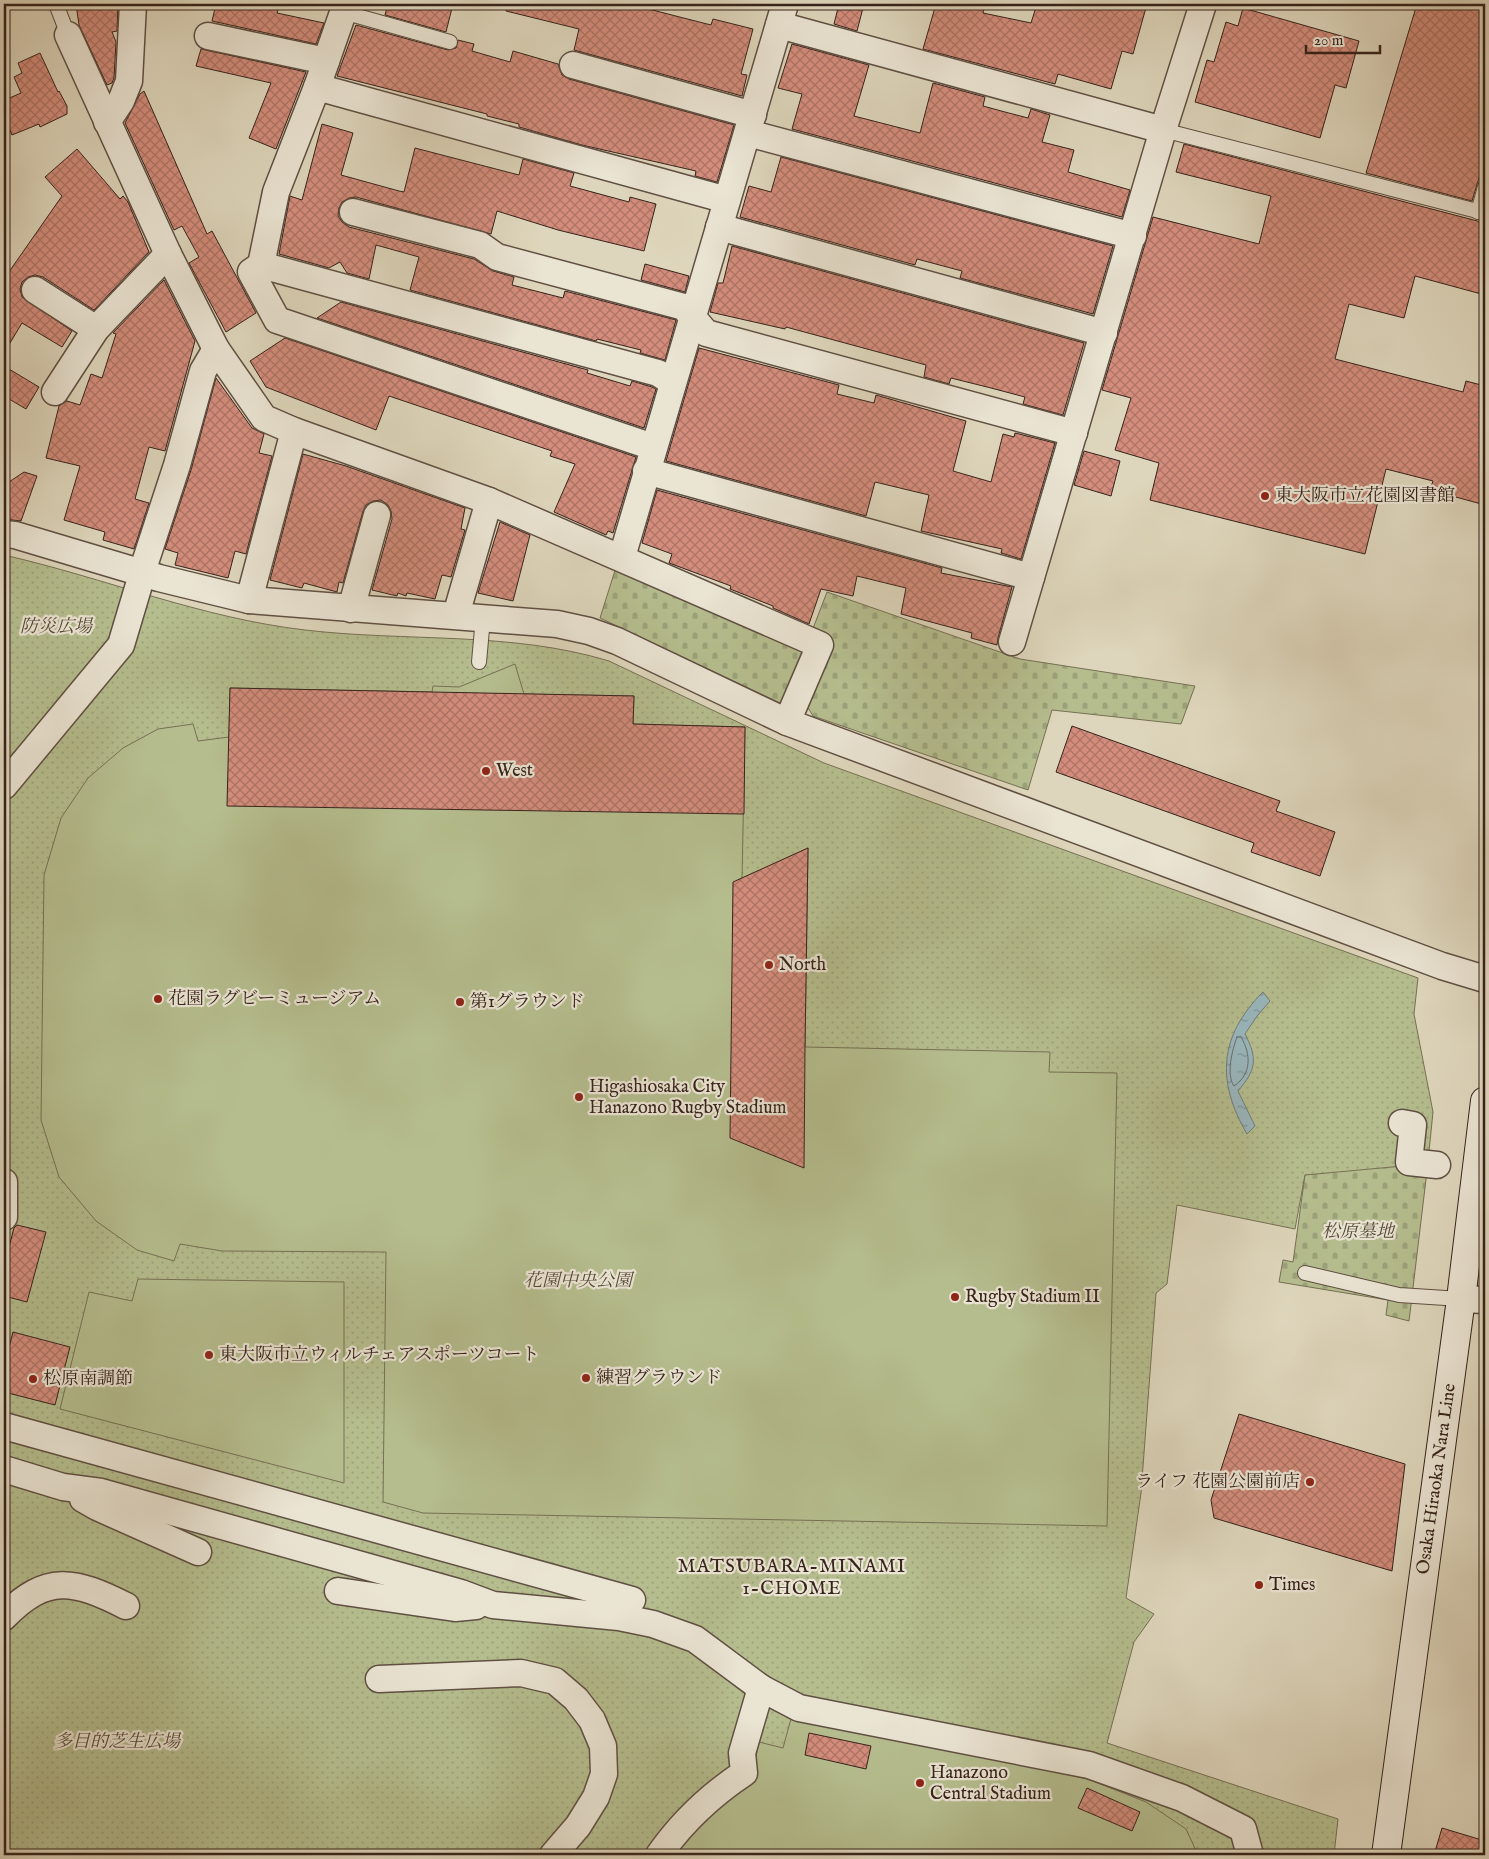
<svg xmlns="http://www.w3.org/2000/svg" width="1489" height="1859" viewBox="0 0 1489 1859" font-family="'IM FELL English','Noto Serif JP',serif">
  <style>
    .grass { fill: url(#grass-dots); stroke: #767054 }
    .cemetery { fill: url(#cemetery-stones); stroke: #767054 }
    .garden { fill: #b5bd8e; stroke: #767054 }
    .water { fill: url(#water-ripples); stroke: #717b7c }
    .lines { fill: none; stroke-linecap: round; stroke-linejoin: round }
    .shore { stroke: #686c6c; stroke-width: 1 }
    .building { fill: url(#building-cross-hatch); stroke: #36231b }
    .lane-casing { stroke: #605043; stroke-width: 16 }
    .street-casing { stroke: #605043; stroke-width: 29 }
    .secondary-casing { stroke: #36231b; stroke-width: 30 }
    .lane { stroke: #eae4d3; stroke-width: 14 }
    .street { stroke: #eae4d3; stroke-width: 26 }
    .secondary { stroke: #eae4d3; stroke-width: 28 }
    .poi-dot { fill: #8f2418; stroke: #eae4d3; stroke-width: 2 }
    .labels { text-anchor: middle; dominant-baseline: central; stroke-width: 4.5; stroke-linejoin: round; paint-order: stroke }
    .poi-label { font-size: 18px; fill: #36231b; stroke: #eae4d3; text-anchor: start }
    .park-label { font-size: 18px; font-style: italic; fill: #564a38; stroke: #eae4d3 }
    .street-label { font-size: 18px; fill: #36231b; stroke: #eae4d3 }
    .neighbourhood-label { font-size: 19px; letter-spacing: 1px; fill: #36231b; stroke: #eae4d3 }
  </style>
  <defs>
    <pattern id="grass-dots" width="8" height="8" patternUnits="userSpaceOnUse" patternTransform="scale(1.25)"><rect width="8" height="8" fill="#b5bd8e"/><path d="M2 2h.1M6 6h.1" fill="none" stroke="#9ca27a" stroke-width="1.8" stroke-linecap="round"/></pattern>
    <pattern id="cemetery-stones" width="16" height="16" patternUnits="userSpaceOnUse" patternTransform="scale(1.25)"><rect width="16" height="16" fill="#b5bd8e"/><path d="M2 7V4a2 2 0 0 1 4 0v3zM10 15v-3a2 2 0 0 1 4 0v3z" fill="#9ca27a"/></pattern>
    <pattern id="water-ripples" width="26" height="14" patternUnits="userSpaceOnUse" patternTransform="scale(1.25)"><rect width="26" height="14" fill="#99b6bc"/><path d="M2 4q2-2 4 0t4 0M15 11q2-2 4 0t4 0" fill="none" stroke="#7e9498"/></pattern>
    <pattern id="building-cross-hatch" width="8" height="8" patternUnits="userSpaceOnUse" patternTransform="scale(1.25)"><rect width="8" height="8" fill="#d48d7c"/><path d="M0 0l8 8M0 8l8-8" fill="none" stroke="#ad7365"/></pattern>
  </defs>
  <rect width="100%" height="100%" fill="#ded6bc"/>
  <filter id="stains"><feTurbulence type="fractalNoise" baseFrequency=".004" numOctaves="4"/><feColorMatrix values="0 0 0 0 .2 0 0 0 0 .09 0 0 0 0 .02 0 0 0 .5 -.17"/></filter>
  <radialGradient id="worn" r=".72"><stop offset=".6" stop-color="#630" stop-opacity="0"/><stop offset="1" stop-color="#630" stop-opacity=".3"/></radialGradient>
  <path class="grass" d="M4 555C105 578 201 618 305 630 406 642 510 631 609 661L824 763 1418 978 1414 1014 1433 1112 1427 1171 1305 1175 1295 1229 1177 1205 1167 1284 1156 1293 1141 1493 1126 1598 1154 1614 1134 1642 1107 1743 1338 1819 1334 1855H4Z"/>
  <g class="cemetery">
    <path d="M617 564 802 647 806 660 789 700 780 703 600 618Z"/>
    <path d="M827 592 1020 659 1195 686 1181 724 1052 710 1028 790 813 716 805 703 812 631Z"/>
    <path d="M1403 1166 1427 1171 1409 1321 1386 1315 1388 1300 1279 1282 1283 1260 1293 1262 1305 1175Z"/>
  </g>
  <g class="garden">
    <path d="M515 664 524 694 634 696 633 724 745 727 742 879 808 848 805 1047 1050 1052 1049 1072 1117 1073 1107 1526 423 1513 383 1502 386 1252 222 1251 180 1244 174 1261 137 1250 96 1221 59 1177 41 1120 44 875 61 818 88 778 123 748 158 729 193 724 198 741 229 737 230 688 432 692 433 686 459 687Z"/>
    <path d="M138 1279 344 1282V1483L60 1409 89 1292 132 1301Z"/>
    <path d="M792 1715 1088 1779 1146 1802 1186 1829 1198 1855H668L752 1776 759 1742 783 1748Z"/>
  </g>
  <path class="water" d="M1263 992 1270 1001 1257 1016 1245 1034C1258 1059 1256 1070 1238 1091L1255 1126 1247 1134C1216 1081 1219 1036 1263 992Z"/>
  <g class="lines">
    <path class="shore" d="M1237 1037H1241C1251 1054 1252 1074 1234 1086 1226 1075 1232 1050 1237 1037Z"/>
  </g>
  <g class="building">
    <path d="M76 4H118L117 31 112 32 116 42 114 78 112 83 107 85 79 25Z"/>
    <path d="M216 4H280L277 13 324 23 316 44 212 21Z"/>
    <path d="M388 4H453L446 32 385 15Z"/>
    <path d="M507 4H629L711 25 713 19 753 29 741 74 747 75 742 96 574 50 579 29 506 11Z"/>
    <path d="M839 4H864L857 31 834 24Z"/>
    <path d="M936 4H985L983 13 1031 23 1037 4H1147L1133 54 1122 51 1111 89 1058 74 1055 84 923 49Z"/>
    <path d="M1417 4H1485V158L1472 201 1366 173Z"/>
    <path d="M1243 8 1359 41 1346 88 1335 85 1320 138 1195 102 1207 60 1214 62 1226 22 1238 26Z"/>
    <path d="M356 25 448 50 456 48 458 40 474 44 472 51 510 62 513 51 558 64 562 75 569 79 734 125 717 182 695 176 696 171 582 145 519 127V124L487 116V114L337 76Z"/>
    <path d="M792 44 869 65 854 116 920 133 933 83 985 97 983 106 1005 112 1028 118 1031 109 1050 115 1042 142 1074 150 1068 172 1130 190 1122 217 792 129 802 94 778 88Z"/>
    <path d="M201 49 306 72 276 149 249 138 271 83 196 66Z"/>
    <path d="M40 53 58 92 59 91 67 106V114L40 127 39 124 12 135 4 116 10 113 5 100 21 93 14 77 22 73 18 63Z"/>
    <path d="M144 91 207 234 212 231 256 313 226 332 189 263 199 257 182 226 174 230 125 123 140 94Z"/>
    <path d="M322 124 353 133 341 175 399 191 404 192 415 148 519 175 523 159 574 173 570 186 629 202 630 197 656 204 644 251 558 230 497 211 491 234 356 197 349 198 342 202 339 208 338 216 342 222 349 227 474 259 493 271 514 277 512 285 563 298 565 291 676 320 665 360 640 353 641 350 597 339 596 341 410 290 419 257 376 245 369 279 347 273 340 262 329 268 279 254 290 196 302 200Z"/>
    <path d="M1184 144 1485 223V295L1415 276 1404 318 1349 304 1335 359 1463 392 1466 381 1485 386V505L1430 490 1433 481 1386 469 1365 554 1150 500 1159 463 1115 450 1131 398 1102 390 1153 217 1259 244 1271 196 1176 172Z"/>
    <path d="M77 149 120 199 123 196 128 202 149 252 94 310 43 277 35 275 28 277 22 282 20 289 22 297 72 331 62 347 22 323 4 353V279L62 196 45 177Z"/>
    <path d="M781 157 1113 246 1093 314 960 278 962 271 917 259 915 265 740 217 749 186 771 192Z"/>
    <path d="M732 246 1084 343 1063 415 1023 404 1025 397 991 388 951 378 949 384 924 377 926 365 786 327 785 329 710 312 718 283H723Z"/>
    <path d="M645 264 689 276 685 292 641 280Z"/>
    <path d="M164 280 195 341 165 451 149 447 135 499 149 503 134 549 103 540 105 532 64 520 80 466 46 458 59 406 67 401 80 405 91 374 102 378 116 334 113 333Z"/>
    <path d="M341 302 588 370 587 373 630 386 632 381 652 387 656 389 644 428 317 318Z"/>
    <path d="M285 338 636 457 613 533 608 531 606 535 554 512 575 464 550 456 552 451 389 396 376 430 266 387 250 361Z"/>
    <path d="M699 348 839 385 837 394 874 403 876 395 966 421 953 471 991 482 1003 434 1014 437 1015 433 1055 443 1021 559 1001 553 1002 549 921 531 929 495 875 482 866 516 666 461Z"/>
    <path d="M4 366 39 387 26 409 4 396Z"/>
    <path d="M216 378 252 428 264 434 259 453 272 456 246 554 235 551 228 578 175 565 178 553 165 549 191 470Z"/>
    <path d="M1084 451 1120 461 1111 496 1074 485Z"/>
    <path d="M303 454 346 466 465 508 461 529 465 530 451 577 442 575 435 599 407 593 406 596 398 593 397 596 372 590 392 519 391 511 388 505 381 500 373 501 366 505 363 511 343 583 339 582 337 592 304 583 302 588 270 580Z"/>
    <path d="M24 472 37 476 21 521 4 519V496L9 482Z"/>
    <path d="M657 490 942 568 941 573 1012 587 998 638 997 645 971 638 972 633 901 614 906 588 857 576 853 596 821 589 809 624 773 608V606L730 589 731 586 669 563 672 554 642 543Z"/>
    <path d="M500 522 530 535 513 601 478 593Z"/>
    <path d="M230 688 634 696 633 724 745 727 744 814 227 806Z"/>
    <path d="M1072 726 1280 801 1276 811 1335 832 1320 876 1251 852 1254 843 1056 772Z"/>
    <path d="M808 848 805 1047 804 1168 730 1138 733 882Z"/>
    <path d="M17 1225 46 1232 27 1302 4 1296V1266L14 1228Z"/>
    <path d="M13 1332 70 1347 55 1405 4 1392V1367Z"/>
    <path d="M1239 1414 1405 1464 1392 1571 1214 1518 1211 1500Z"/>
    <path d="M809 1733 871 1746 866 1769 805 1755Z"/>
    <path d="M1087 1788 1140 1812 1132 1831 1078 1808Z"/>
    <path d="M1442 1828 1485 1841V1855H1434Z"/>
  </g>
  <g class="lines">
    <defs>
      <g id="lane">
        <path d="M56 4 68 35"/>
        <path d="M343 12 450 42"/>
        <path d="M1163 130 1485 213"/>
        <path d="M1478 212 1485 187"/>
        <path d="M479 662 483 618"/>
        <path d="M1305 1273 1399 1295 1461 1299"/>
      </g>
      <g id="street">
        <path d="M346 4 317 87 276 192 261 265 251 272 277 320 653 447"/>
        <path d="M779 25 1163 130"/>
        <path d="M68 35 168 254 216 349 264 418 294 431 489 501 820 645 787 722"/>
        <path d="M208 36 326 61"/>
        <path d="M573 65 753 115"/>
        <path d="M317 87 727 200"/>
        <path d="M107 122 121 101 129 81 133 4"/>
        <path d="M748 133 1133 236"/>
        <path d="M353 212 480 245 497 257 684 307 706 333 1074 433"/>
        <path d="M719 227 1104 333"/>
        <path d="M261 265 658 373 672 382"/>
        <path d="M35 290 96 329"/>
        <path d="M55 392 96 329 168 254"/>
        <path d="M646 471 1031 577"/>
        <path d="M4 534 15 535 159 578 249 600 557 624 589 631 617 641 787 722 1442 966 1485 979"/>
        <path d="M622 557 785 4"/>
        <path d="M142 572 177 465 203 371 216 349"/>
        <path d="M249 600 294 431"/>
        <path d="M351 609 377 515"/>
        <path d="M456 615 489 501"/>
        <path d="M1012 642 1163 130 1203 4"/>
        <path d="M4 786 121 645 138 588"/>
        <path d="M1402 1123 1413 1125 1409 1162 1437 1165"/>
        <path d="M4 1182V1217"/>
        <path d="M1461 1299 1485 1300"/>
        <path d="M4 1426 632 1600"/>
        <path d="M4 1469 63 1487 101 1492 461 1593 493 1605 619 1617 653 1624 695 1639 761 1688 799 1708 1089 1765 1182 1798 1243 1829 1250 1855"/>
        <path d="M83 1499 97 1507 198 1552"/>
        <path d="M338 1591 455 1608 476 1606"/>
        <path d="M4 1617C47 1573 74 1580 126 1606"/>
        <path d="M379 1679 521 1673 555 1681 576 1699 592 1720 603 1746 604 1774 596 1797 578 1826 553 1855"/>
        <path d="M659 1855C682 1822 711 1795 744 1773L742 1753 761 1688"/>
      </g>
      <path id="secondary" d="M1386 1855 1461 1299 1485 1101"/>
    </defs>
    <use href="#lane" class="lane-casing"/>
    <use href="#street" class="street-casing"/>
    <use href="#secondary" class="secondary-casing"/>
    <use href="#lane" class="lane"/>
    <use href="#street" class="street"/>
    <use href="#secondary" class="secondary"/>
  </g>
  <g class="poi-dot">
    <circle cx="1265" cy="496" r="5"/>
    <circle cx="486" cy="771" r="5"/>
    <circle cx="769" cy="965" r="5"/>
    <circle cx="158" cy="999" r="5"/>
    <circle cx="460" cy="1002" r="5"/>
    <circle cx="579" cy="1097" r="5"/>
    <circle cx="955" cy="1297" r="5"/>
    <circle cx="209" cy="1355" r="5"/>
    <circle cx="586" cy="1378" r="5"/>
    <circle cx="33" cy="1379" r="5"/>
    <circle cx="1310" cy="1482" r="5"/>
    <circle cx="1259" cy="1585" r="5"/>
    <circle cx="920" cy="1783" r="5"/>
  </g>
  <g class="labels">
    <g class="poi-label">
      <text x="1275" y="496">東大阪市立花園図書館</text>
      <text x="496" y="771">West</text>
      <text x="779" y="965">North</text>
      <text x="168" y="999">花園ラグビーミュージアム</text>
      <text x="470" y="1002">第1グラウンド</text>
      <text x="589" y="1087">Higashiosaka City<tspan x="589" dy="21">Hanazono Rugby Stadium</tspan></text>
      <text x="965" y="1297">Rugby Stadium II</text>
      <text x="219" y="1355">東大阪市立ウィルチェアスポーツコート</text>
      <text x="596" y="1378">練習グラウンド</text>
      <text x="43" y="1379">松原南調節</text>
      <text x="1300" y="1482" text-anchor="end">ライフ 花園公園前店</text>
      <text x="1269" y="1585">Times</text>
      <text x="930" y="1773">Hanazono<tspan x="930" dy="21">Central Stadium</tspan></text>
    </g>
    <g class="park-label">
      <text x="56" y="627">防災広場</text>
      <text x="1358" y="1232">松原墓地</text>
      <text x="578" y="1281">花園中央公園</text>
      <text x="117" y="1742">多目的芝生広場</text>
    </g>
    <g class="street-label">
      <text transform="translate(1437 1479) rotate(-82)">Osaka Hiraoka Nara Line</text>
    </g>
    <g class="neighbourhood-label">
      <text x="792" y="1567">MATSUBARA-MINAMI<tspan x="792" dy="22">1-CHOME</tspan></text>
    </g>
  </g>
  <rect width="1489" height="1859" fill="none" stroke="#ded6bc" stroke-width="20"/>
  <rect x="5" y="5" width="1479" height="1849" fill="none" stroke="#36231b" stroke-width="2.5"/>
  <rect x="10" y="10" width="1469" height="1839" fill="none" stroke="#36231b"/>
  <path d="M1306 45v8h74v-8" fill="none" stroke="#36231b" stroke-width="2.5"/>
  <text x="1314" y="45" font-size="15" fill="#36231b" stroke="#eae4d3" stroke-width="4" paint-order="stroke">20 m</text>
  <rect width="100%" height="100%" filter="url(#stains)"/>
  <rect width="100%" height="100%" fill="url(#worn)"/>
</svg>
